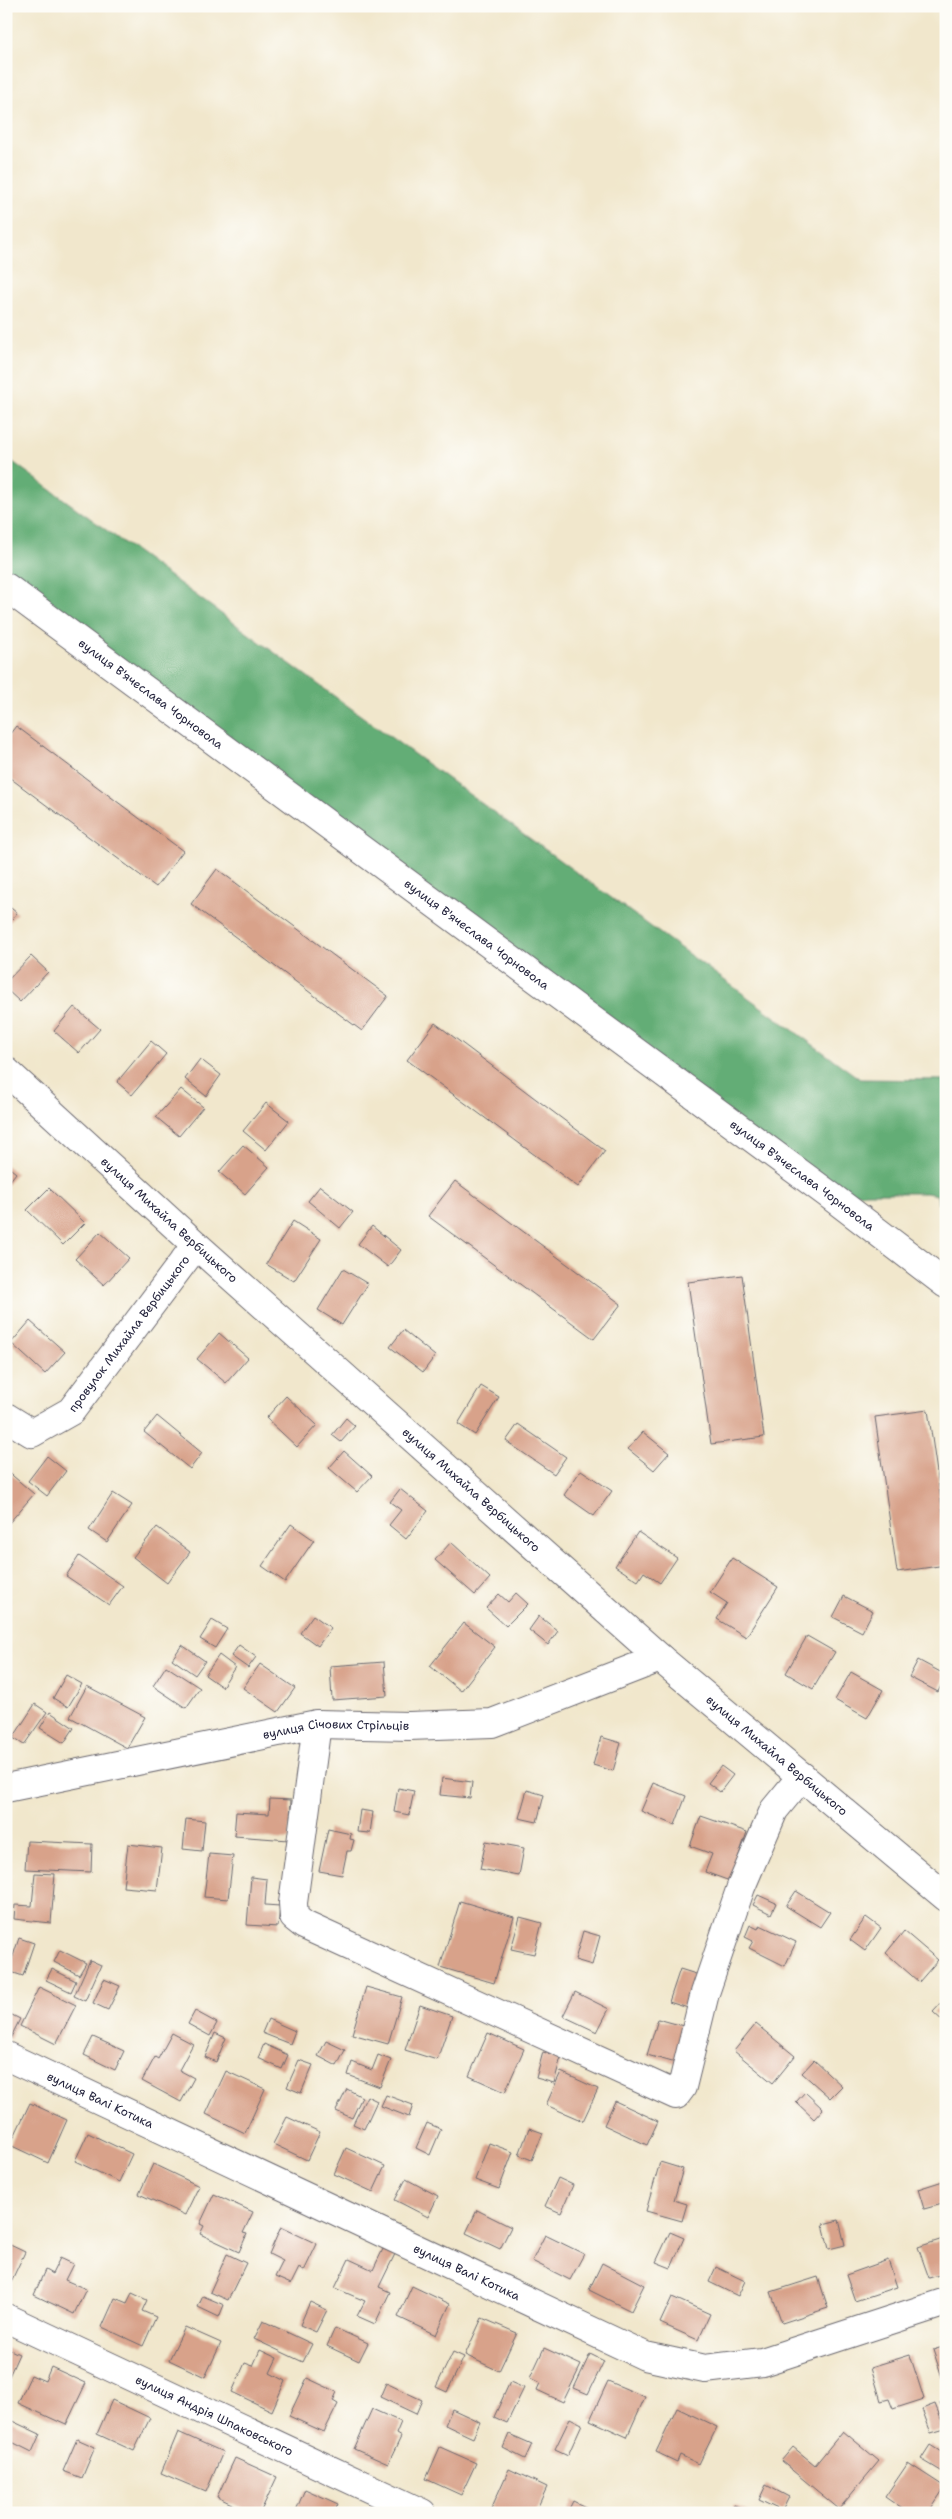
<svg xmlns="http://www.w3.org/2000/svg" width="952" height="2519" viewBox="0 0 952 2519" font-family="'Shantell Sans',sans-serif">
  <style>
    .forest { fill: #63ad76; stroke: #426858 }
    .building { fill: #d8a28a }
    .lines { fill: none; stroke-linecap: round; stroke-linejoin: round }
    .street-casing { stroke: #6a676e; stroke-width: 30 }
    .secondary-casing { stroke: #6a676e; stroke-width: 30 }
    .street { stroke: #fff; stroke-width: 28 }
    .secondary { stroke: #fff; stroke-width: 28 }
    .labels { text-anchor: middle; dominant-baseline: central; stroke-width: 4.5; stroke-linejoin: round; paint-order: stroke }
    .street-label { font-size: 12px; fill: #22223b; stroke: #fdfcf7 }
  </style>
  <rect width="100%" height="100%" fill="#fdfcf7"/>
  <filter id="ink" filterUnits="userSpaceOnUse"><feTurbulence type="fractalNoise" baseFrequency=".02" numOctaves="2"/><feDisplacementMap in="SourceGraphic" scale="10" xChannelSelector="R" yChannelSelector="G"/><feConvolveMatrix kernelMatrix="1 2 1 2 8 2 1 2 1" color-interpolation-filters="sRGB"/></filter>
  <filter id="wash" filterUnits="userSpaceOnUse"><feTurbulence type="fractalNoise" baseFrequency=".0096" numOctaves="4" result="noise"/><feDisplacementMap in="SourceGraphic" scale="20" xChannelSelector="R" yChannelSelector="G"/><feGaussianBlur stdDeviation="1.12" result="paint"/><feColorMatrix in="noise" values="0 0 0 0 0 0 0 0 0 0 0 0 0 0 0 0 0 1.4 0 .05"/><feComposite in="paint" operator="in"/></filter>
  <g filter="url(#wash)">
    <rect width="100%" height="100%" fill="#f1e7cc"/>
    <path class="forest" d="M6 457 860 1079 946 1080V1193L938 1204 937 1195 926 1193H828L6 587Z"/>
    <g id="blocks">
      <g class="building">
        <path d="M16 726 183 851 156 887 6 775V739Z"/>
        <path d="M217 869 388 996 362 1031 191 904Z"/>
        <path d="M6 904 17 913 6 926Z"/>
        <path d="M31 956 48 972 20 1002 6 989V982Z"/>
        <path d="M74 1007 100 1029 79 1053 54 1031Z"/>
        <path d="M435 1023 605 1151 578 1187 407 1060Z"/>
        <path d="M151 1041 166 1054 132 1095 117 1082Z"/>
        <path d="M200 1059 221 1075 206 1096 185 1079Z"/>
        <path d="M181 1089 203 1107 179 1136 156 1117Z"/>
        <path d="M266 1103 289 1121 266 1150 243 1131Z"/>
        <path d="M243 1145 269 1167 245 1194 219 1172Z"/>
        <path d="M6 1165 16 1173 6 1186Z"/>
        <path d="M455 1181 621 1304 594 1339 428 1216Z"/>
        <path d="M320 1186 353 1212 340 1228 308 1201Z"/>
        <path d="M49 1188 85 1223 63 1245 27 1210Z"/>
        <path d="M293 1221 321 1239 294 1281 266 1264Z"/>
        <path d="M372 1226 401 1250 388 1267 358 1244Z"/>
        <path d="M100 1232 129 1258 104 1285 75 1259Z"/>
        <path d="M343 1269 368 1284 342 1325 318 1310Z"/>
        <path d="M742 1275 764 1437 711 1444 688 1282Z"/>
        <path d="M30 1321 65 1352 45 1374 11 1343Z"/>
        <path d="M403 1330 435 1356 423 1372 390 1347Z"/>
        <path d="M219 1333 248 1358 226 1383 197 1359Z"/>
        <path d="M481 1386 499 1397 475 1435 458 1424Z"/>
        <path d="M286 1396 317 1425 297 1447 266 1418Z"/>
        <path d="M928 1410 946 1535V1565L897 1572 875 1417Z"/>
        <path d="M157 1416 202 1453 190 1469 144 1432Z"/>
        <path d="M346 1418 355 1426 341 1442 332 1435Z"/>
        <path d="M518 1424 566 1457 554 1474 506 1441Z"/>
        <path d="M643 1432 669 1453 654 1470 628 1449Z"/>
        <path d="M344 1451 372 1476 357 1492 329 1468Z"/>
        <path d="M47 1456 66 1471 47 1496 28 1481Z"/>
        <path d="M6 1470 34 1494 9 1523 6 1520Z"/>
        <path d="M581 1470 612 1491 594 1516 564 1495Z"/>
        <path d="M400 1489 428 1511 406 1539 389 1525 401 1510 390 1502Z"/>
        <path d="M113 1493 132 1505 107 1542 89 1530Z"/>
        <path d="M291 1524 314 1540 285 1582 262 1566Z"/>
        <path d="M157 1527 190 1552 167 1583 133 1557Z"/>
        <path d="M638 1532 677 1558 660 1583 644 1572 638 1581 615 1566Z"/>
        <path d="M451 1542 490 1578 475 1595 435 1560Z"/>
        <path d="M79 1556 123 1586 109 1605 66 1576Z"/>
        <path d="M732 1558 778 1587 746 1637 717 1619 727 1603 710 1592Z"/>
        <path d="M516 1593 528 1604 506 1626 486 1608 499 1594 508 1602Z"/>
        <path d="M844 1596 873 1611 862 1632 833 1617Z"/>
        <path d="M313 1615 331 1628 318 1646 300 1633Z"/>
        <path d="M539 1616 558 1631 548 1645 529 1630Z"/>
        <path d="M212 1620 227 1629 215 1648 200 1639Z"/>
        <path d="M464 1623 495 1647 461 1691 430 1666Z"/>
        <path d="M807 1636 835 1652 813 1689 786 1673Z"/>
        <path d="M182 1645 205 1661 195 1675 172 1659Z"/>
        <path d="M239 1645 256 1657 248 1668 231 1656Z"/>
        <path d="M219 1655 235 1667 222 1687 205 1675Z"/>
        <path d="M918 1660 946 1675 938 1692 909 1677Z"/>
        <path d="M384 1662 387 1696 332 1700 330 1666Z"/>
        <path d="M260 1664 295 1688 278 1712 243 1688Z"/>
        <path d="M166 1666 200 1688 186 1708 153 1686Z"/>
        <path d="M851 1672 883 1690 867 1718 835 1700Z"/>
        <path d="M66 1675 82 1684 68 1707 53 1698Z"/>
        <path d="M87 1686 145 1717 127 1748 70 1717Z"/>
        <path d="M35 1704 47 1712 24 1745 13 1738Z"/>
        <path d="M50 1712 74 1728 64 1743 40 1728Z"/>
        <path d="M601 1737 621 1743 613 1771 593 1765Z"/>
        <path d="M721 1766 733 1775 720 1792 708 1783Z"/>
        <path d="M442 1778 472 1782 470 1798 440 1795Z"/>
        <path d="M653 1783 686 1796 675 1825 641 1811Z"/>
        <path d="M398 1788 414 1791 409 1815 394 1812Z"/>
        <path d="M527 1790 544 1795 537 1822 519 1818Z"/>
        <path d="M270 1799 291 1800 289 1840 234 1836 236 1812 269 1814Z"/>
        <path d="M360 1810 373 1812 370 1833 357 1832Z"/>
        <path d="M701 1816 747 1832 730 1881 705 1872 712 1854 690 1846Z"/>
        <path d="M186 1819 205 1821 202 1851 183 1849Z"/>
        <path d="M328 1829 351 1834 350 1839 354 1840 351 1851H347L342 1875 319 1871Z"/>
        <path d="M27 1841 92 1844 91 1872 25 1869Z"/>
        <path d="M486 1841 524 1848 519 1876 480 1869Z"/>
        <path d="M128 1844 162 1848 157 1890 123 1887Z"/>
        <path d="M209 1854 233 1856 228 1899 204 1897Z"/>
        <path d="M35 1873 55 1874 51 1923 14 1919 15 1905 32 1906Z"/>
        <path d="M251 1877 267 1879 265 1905 280 1906 278 1927 247 1925Z"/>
        <path d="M796 1891 830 1912 820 1927 786 1906Z"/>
        <path d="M758 1895 776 1903 771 1914 753 1905Z"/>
        <path d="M460 1901 514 1917 494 1983 440 1967Z"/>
        <path d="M520 1917 542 1923 534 1954 511 1949Z"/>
        <path d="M866 1917 881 1928 865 1951 850 1940Z"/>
        <path d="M750 1925 758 1929 760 1925 796 1942 785 1966 749 1948 753 1941 745 1937Z"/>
        <path d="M583 1931 600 1936 592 1965 575 1960Z"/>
        <path d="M904 1931 938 1960 919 1982 886 1953Z"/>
        <path d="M19 1938 34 1943 23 1976 8 1971Z"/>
        <path d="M60 1950 86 1963 79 1975 54 1962Z"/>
        <path d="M90 1960 101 1965 85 2001 74 1996Z"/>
        <path d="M52 1969 76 1981 71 1992 46 1980Z"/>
        <path d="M680 1969 699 1975 688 2008 669 2002Z"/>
        <path d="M104 1979 120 1986 108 2010 93 2003Z"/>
        <path d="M39 1987 76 2005 56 2044 20 2026Z"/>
        <path d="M366 1987 402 1997 388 2044 352 2034Z"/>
        <path d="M575 1992 609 2009 597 2032 563 2016Z"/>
        <path d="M946 1998V2024L933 2012Z"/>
        <path d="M420 2005 452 2016 437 2060 405 2050Z"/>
        <path d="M195 2011 217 2023 210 2036 188 2024Z"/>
        <path d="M8 2013 20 2019 10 2039 6 2037Z"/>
        <path d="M268 2019 295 2031 290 2044 262 2033Z"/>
        <path d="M658 2019 687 2027 676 2063 647 2055Z"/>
        <path d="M756 2024 795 2056 773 2083 734 2051Z"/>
        <path d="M172 2033 193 2044 179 2070 194 2078 181 2102 142 2081 155 2057 158 2059Z"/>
        <path d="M215 2033 226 2038 216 2062 205 2057Z"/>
        <path d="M488 2033 524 2049 505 2092 469 2076Z"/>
        <path d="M93 2037 124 2051 115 2070 84 2055Z"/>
        <path d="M326 2041 345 2050 337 2066 318 2056Z"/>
        <path d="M264 2044 288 2055 282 2069 258 2058Z"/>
        <path d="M543 2052 561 2057 554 2083 536 2078Z"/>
        <path d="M378 2055 391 2060 380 2087 348 2075 352 2062 372 2070Z"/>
        <path d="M299 2060 313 2065 301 2093 287 2087Z"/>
        <path d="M814 2060 842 2086 830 2098 802 2073Z"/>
        <path d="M226 2071 265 2089 245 2133 206 2114Z"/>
        <path d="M561 2072 598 2089 583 2121 546 2105Z"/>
        <path d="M347 2089 362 2097 352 2118 336 2111Z"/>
        <path d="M805 2092 823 2109 814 2119 796 2102Z"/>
        <path d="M386 2095 413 2105 409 2117 381 2106Z"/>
        <path d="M367 2096 377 2101 364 2129 353 2124Z"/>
        <path d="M615 2101 658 2121 647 2145 604 2125Z"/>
        <path d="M30 2103 67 2120 48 2163 10 2145Z"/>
        <path d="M287 2117 320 2132 307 2160 273 2144Z"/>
        <path d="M427 2123 441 2129 430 2155 416 2148Z"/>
        <path d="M529 2128 543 2133 532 2160 519 2155Z"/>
        <path d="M88 2133 132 2154 119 2182 75 2161Z"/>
        <path d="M489 2143 513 2152 499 2189 475 2180Z"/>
        <path d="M346 2148 385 2166 373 2192 334 2174Z"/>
        <path d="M660 2162 683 2169 674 2200 687 2204 682 2221 646 2211Z"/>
        <path d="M153 2164 199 2186 185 2215 139 2194Z"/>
        <path d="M558 2178 573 2185 561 2213 545 2206Z"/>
        <path d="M406 2179 438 2196 428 2217 395 2200Z"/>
        <path d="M946 2180V2203L924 2209 918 2189Z"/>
        <path d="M214 2194 253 2212 243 2233 247 2234 239 2252 200 2234 204 2226 200 2224Z"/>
        <path d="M477 2210 511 2227 500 2249 466 2233Z"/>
        <path d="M839 2220 845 2245 829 2249 823 2224Z"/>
        <path d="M281 2227 317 2244 304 2271 299 2268 291 2284 275 2277 283 2261 269 2254Z"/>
        <path d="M670 2232 684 2238 671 2268 656 2262Z"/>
        <path d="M545 2235 584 2254 570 2280 532 2261Z"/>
        <path d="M946 2238V2273L929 2278 918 2247Z"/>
        <path d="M6 2243 25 2252 9 2286 6 2285Z"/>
        <path d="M383 2249 395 2254 379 2287 390 2292 375 2324 357 2316 365 2301 335 2288 349 2259 373 2270Z"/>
        <path d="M227 2254 246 2263 228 2300 210 2292Z"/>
        <path d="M60 2258 73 2264 65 2280 86 2289 74 2314 34 2295 45 2270 52 2274Z"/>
        <path d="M888 2260 897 2287 855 2301 846 2275Z"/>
        <path d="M602 2263 644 2285 631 2311 589 2290Z"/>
        <path d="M716 2267 745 2281 738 2296 709 2282Z"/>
        <path d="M818 2277 828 2308 782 2323 771 2292Z"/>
        <path d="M412 2286 450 2304 436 2335 398 2317Z"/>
        <path d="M132 2293 147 2300 142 2311 156 2317 143 2346 102 2327 115 2298 127 2303Z"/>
        <path d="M203 2296 224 2305 219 2317 198 2307Z"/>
        <path d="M672 2297 710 2314 698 2340 660 2323Z"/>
        <path d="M310 2302 327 2310 316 2332 300 2325Z"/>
        <path d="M482 2318 517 2333 499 2371 465 2355Z"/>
        <path d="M263 2321 312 2344 303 2362 254 2339Z"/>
        <path d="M185 2327 221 2343 205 2377 169 2360Z"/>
        <path d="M335 2328 368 2343 359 2361 327 2346Z"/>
        <path d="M946 2346V2386H945L933 2350Z"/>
        <path d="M6 2348 19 2354 6 2383Z"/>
        <path d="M544 2348 581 2365 563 2402 537 2390 540 2383 530 2378Z"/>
        <path d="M260 2350 277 2358 270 2373 285 2381 272 2411 232 2392 245 2363 253 2366Z"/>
        <path d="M453 2352 464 2357 447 2392 436 2387Z"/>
        <path d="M590 2354 604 2361 588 2394 574 2388Z"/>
        <path d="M910 2355 924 2399 893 2409 889 2399 881 2401 871 2367Z"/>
        <path d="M51 2367 86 2383 66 2425 18 2403 31 2375 45 2381Z"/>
        <path d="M307 2378 337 2392 333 2401 338 2404 324 2432 289 2416Z"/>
        <path d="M608 2381 645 2397 627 2437 590 2420Z"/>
        <path d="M510 2382 524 2388 507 2423 494 2417Z"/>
        <path d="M386 2383 422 2400 416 2414 380 2397Z"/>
        <path d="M112 2400 150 2418 134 2451 97 2434Z"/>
        <path d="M946 2401V2416L940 2403Z"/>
        <path d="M935 2404 945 2429 931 2433 922 2409Z"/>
        <path d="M677 2408 717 2427 699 2464 680 2455 677 2462 656 2452Z"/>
        <path d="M372 2409 401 2422 396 2434 401 2437 388 2464 354 2449Z"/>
        <path d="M452 2409 480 2422 473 2438 445 2425Z"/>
        <path d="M570 2418 582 2424 568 2455 555 2449Z"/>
        <path d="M10 2420 40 2434 32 2452 6 2439V2429Z"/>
        <path d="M843 2431 879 2461 839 2509 781 2461 793 2447 815 2465Z"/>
        <path d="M178 2432 223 2452 206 2492 161 2473Z"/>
        <path d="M509 2434 532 2444 525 2459 503 2448Z"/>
        <path d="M77 2439 95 2447 82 2478 63 2471Z"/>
        <path d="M930 2445 946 2455V2474L921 2459Z"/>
        <path d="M440 2447 476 2463 461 2495 426 2479Z"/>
        <path d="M235 2458 277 2477 260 2513H251L217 2497Z"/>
        <path d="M908 2463 945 2487 928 2513H908L885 2497Z"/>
        <path d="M509 2469 547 2487 535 2513H499L491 2509Z"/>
        <path d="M766 2485 789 2497 782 2511 759 2500Z"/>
        <path d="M305 2489 338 2504 334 2513H295Z"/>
        <path d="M573 2501 598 2513H567Z"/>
        <path d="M734 2505 754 2513H732Z"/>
      </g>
    </g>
  </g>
  <g filter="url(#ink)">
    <use href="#blocks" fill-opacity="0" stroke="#6a676e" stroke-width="1"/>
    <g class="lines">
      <defs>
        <g id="street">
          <path id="s1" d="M6 1071 196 1245 660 1658 946 1897"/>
          <path id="s2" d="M6 1417 32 1433 71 1411 196 1245"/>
          <path d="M317 1724 293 1903 294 1917 304 1925 676 2095 682 2087 705 1993 741 1887 774 1810 802 1776"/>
          <path id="s3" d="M6 1788 317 1724 409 1726 492 1723 660 1658"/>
          <path id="s4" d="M6 2056 645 2356 705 2369 762 2362 946 2302"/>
          <path id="s5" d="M6 2318 422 2513"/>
        </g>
        <g id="secondary">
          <path id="s6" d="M6 587 828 1194 946 1284"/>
        </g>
      </defs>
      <use href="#street" class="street-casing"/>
      <use href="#secondary" class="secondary-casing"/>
      <use href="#street" class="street"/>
      <use href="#secondary" class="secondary"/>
    </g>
  </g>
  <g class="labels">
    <g class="street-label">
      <text stroke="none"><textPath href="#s6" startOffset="180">вулиця В'ячеслава Чорновола</textPath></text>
      <text stroke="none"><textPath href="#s6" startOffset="585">вулиця В'ячеслава Чорновола</textPath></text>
      <text stroke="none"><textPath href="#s6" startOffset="990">вулиця В'ячеслава Чорновола</textPath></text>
      <text stroke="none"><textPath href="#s1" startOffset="221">вулиця Михайла Вербицького</textPath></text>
      <text stroke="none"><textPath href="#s2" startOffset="172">провулок Михайла Вербицького</textPath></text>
      <text stroke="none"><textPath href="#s1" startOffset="626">вулиця Михайла Вербицького</textPath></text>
      <text stroke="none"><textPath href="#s3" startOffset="336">вулиця Січових Стрільців</textPath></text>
      <text stroke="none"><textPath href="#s1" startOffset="1031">вулиця Михайла Вербицького</textPath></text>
      <text stroke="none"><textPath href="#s4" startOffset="104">вулиця Валі Котика</textPath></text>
      <text stroke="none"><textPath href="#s4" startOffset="509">вулиця Валі Котика</textPath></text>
      <text stroke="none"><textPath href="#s5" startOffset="230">вулиця Андрія Шпаковського</textPath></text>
    </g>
  </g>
  <rect width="952" height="2519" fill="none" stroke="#fdfcf7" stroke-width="25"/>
</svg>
